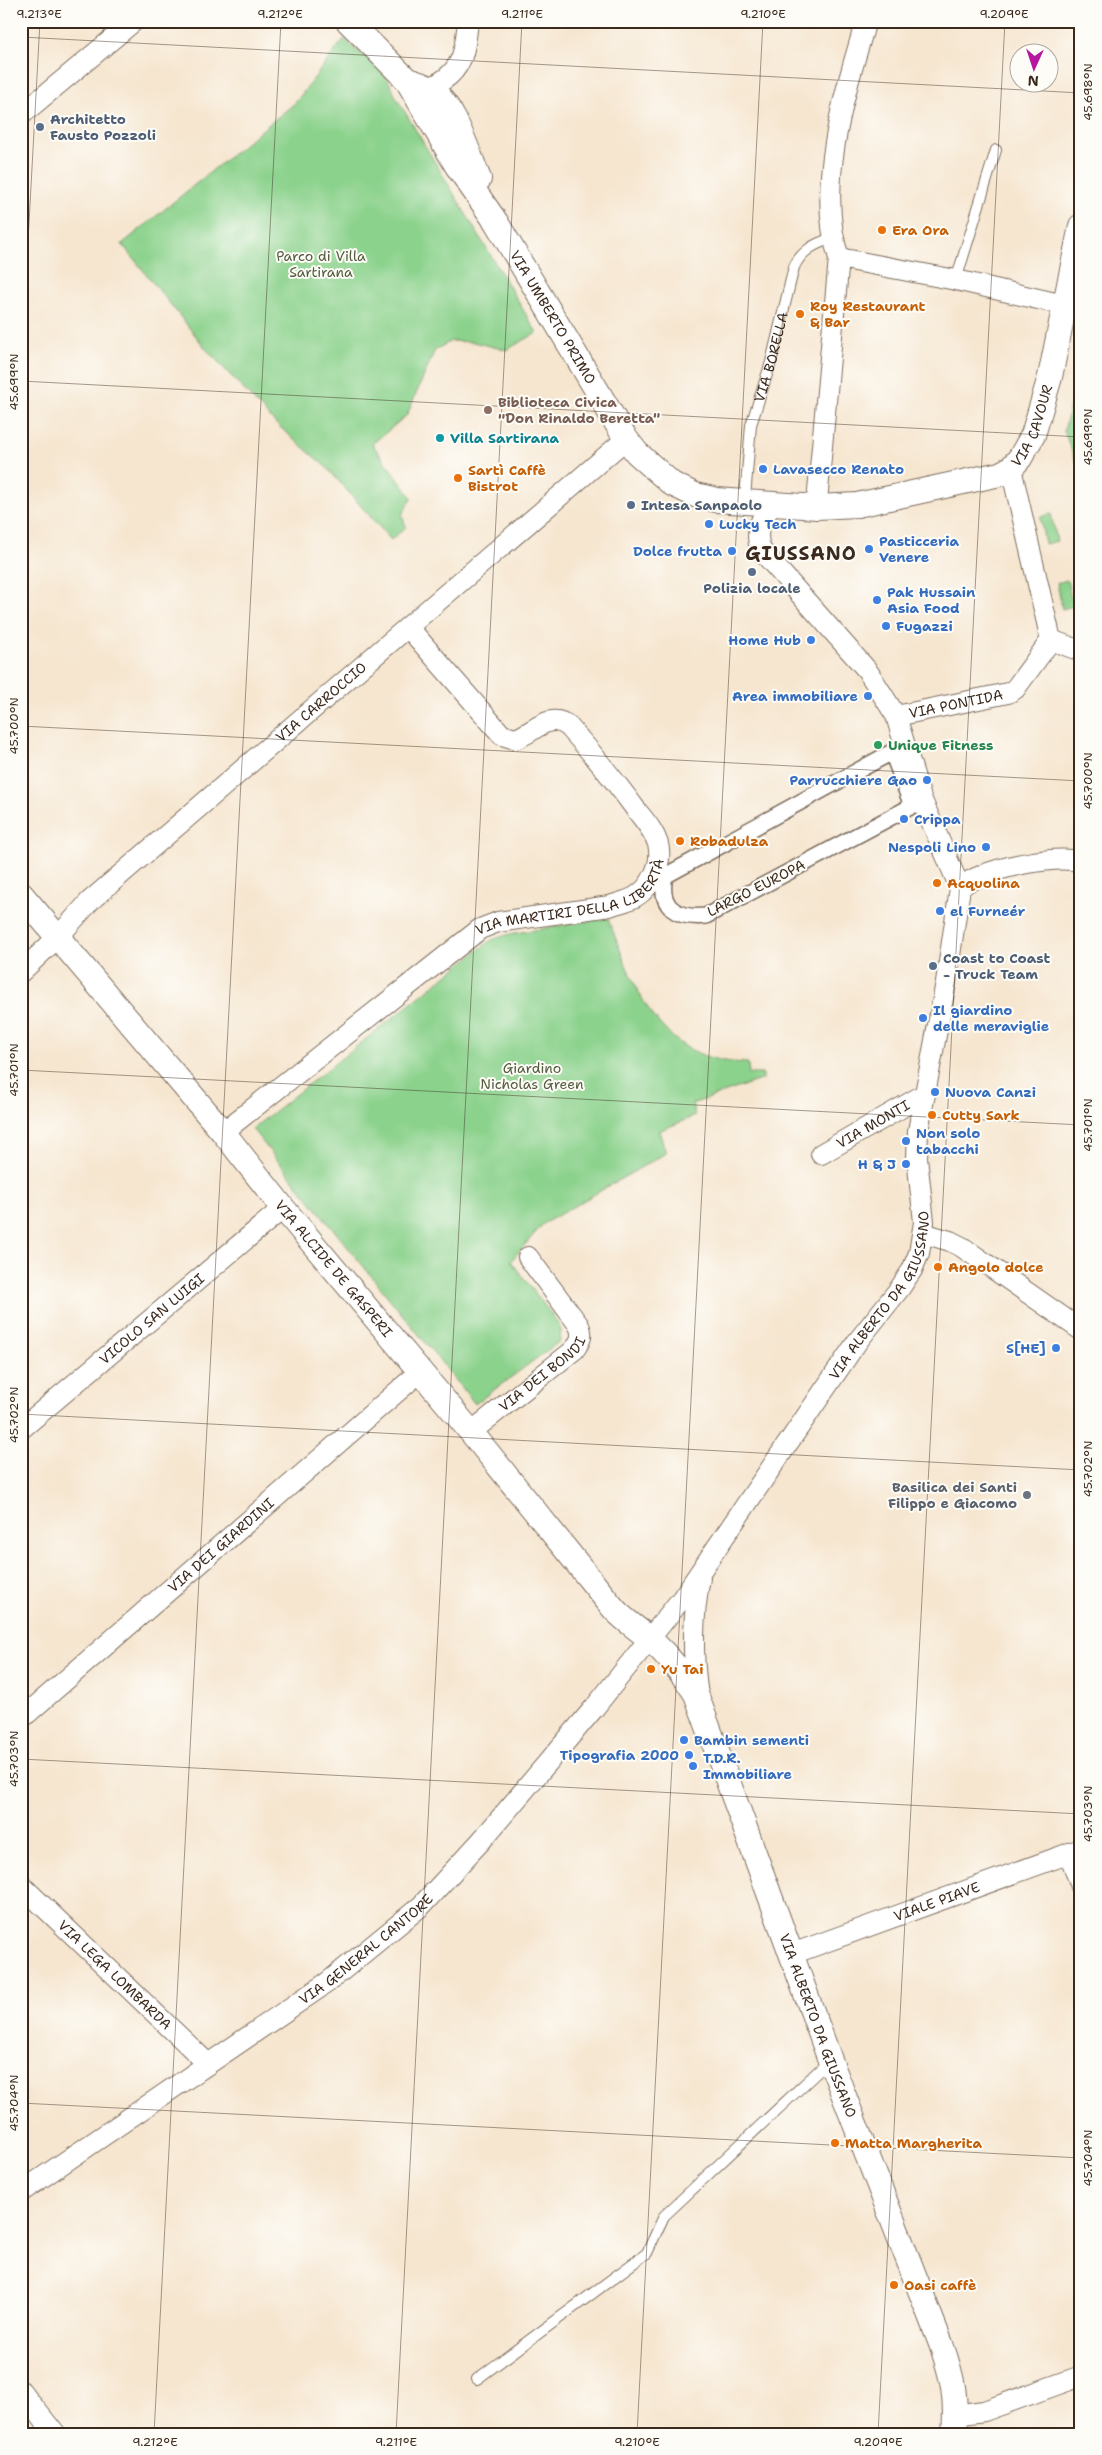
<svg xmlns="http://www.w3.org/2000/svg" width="1102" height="2455" viewBox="0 0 1102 2455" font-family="'Shantell Sans',sans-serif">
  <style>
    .green { fill: #8bd28c; stroke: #637e55 }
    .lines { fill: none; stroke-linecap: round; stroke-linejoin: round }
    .service-casing { stroke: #7c6c5c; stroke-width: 12 }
    .pedestrian-casing { stroke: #7c6c5c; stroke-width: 18 }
    .minor-casing { stroke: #7c6c5c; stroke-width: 22 }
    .tertiary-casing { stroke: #7c6c5c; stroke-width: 26 }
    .service { stroke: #fff; stroke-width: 10 }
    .pedestrian { stroke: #fff; stroke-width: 15 }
    .minor { stroke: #fff; stroke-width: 20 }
    .tertiary { stroke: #fff; stroke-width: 24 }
    .ticks { fill: none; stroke: #3b2a1e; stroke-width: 1; stroke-opacity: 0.45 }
    .service-dot { fill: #5c6f8a; stroke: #fdfcf7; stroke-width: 2 }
    .food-dot { fill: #e8710a; stroke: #fdfcf7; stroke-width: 2 }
    .education-dot { fill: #8d6e63; stroke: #fdfcf7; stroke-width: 2 }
    .culture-dot { fill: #0f9aa8; stroke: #fdfcf7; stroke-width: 2 }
    .shop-dot { fill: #3f7fe0; stroke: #fdfcf7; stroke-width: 2 }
    .leisure-dot { fill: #2e9e5b; stroke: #fdfcf7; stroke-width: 2 }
    .worship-dot { fill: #6b7280; stroke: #fdfcf7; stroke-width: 2 }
    .labels { text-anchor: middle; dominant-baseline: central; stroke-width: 4; stroke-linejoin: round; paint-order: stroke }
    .service-label { font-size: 14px; font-weight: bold; fill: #4e5e75; stroke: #fdfcf7; text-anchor: start }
    .food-label { font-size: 14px; font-weight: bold; fill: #c56008; stroke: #fdfcf7; text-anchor: start }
    .park-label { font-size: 14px; fill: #535c3f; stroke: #fdfcf7 }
    .street-label { font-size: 14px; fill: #3b2a1e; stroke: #fdfcf7 }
    .education-label { font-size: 14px; font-weight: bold; fill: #785e54; stroke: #fdfcf7; text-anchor: start }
    .culture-label { font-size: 14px; font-weight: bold; fill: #0d838f; stroke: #fdfcf7; text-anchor: start }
    .shop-label { font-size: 14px; font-weight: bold; fill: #366cbe; stroke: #fdfcf7; text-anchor: start }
    .leisure-label { font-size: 14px; font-weight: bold; fill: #27864d; stroke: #fdfcf7; text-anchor: start }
    .worship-label { font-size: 14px; font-weight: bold; fill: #5b616d; stroke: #fdfcf7; text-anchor: end }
    .district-label { font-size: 19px; font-weight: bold; letter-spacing: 1px; fill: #3b2a1e; stroke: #fdfcf7 }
    .neatline { fill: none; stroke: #3b2a1e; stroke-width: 2 }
    .ticks-label { font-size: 12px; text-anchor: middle; fill: #3b2a1e }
  </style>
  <rect width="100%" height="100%" fill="#fdfcf7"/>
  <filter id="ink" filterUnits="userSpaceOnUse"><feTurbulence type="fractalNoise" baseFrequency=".02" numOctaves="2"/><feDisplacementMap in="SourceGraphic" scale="10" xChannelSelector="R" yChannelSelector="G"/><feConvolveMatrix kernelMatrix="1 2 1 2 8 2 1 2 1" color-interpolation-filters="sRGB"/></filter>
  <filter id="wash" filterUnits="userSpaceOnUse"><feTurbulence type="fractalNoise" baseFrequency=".0096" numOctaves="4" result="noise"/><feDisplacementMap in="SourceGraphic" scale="20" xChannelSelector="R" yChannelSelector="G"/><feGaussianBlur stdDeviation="1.12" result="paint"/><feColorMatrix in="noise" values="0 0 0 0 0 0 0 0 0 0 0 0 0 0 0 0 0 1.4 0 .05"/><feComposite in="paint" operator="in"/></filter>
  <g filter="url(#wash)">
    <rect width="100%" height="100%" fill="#f6e6d0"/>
    <g class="green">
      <path d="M344 39 386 75 396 97 537 333 506 350 473 342 451 341 435 350 407 415 372 444 412 498 402 515 406 527 391 540 326 467 274 422 207 350 122 244 295 103Z"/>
      <path d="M1081 360V465L1076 462 1064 431Z"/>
      <path d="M1051 514 1057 541 1045 544 1040 517Z"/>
      <path d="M1067 580 1073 606 1062 609 1057 583Z"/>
      <path d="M608 918C635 989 657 1062 748 1063L749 1074H763V1079L692 1104 695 1116 659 1131 666 1153 543 1224 511 1261 558 1323 561 1330 560 1341 475 1404 252 1129 491 940 510 934Z"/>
    </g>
  </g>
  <g filter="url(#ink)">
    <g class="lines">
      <defs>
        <g id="service">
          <path d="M956 280 996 150"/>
          <path id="s1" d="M745 498 751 425 771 362 794 267C802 250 815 244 832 238"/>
          <path d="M477 2379 647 2253 664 2216 829 2061"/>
        </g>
        <path id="pedestrian" d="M892 752 912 806 706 916C678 919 658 908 665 876Z"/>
        <g id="minor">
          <path d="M421 98C425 88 433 87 442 81 465 66 465 46 468 21"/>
          <path d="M21 115 134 21"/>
          <path d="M839 258 956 280 1064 305"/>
          <path d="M817 502 839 258C815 186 845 92 866 21"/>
          <path d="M776 504C760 514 754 533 761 550L867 670 896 716 921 798 960 888"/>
          <path d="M1051 640 1081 651"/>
          <path id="s2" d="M896 716 1008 693 1015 689 1051 640 1011 468"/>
          <path id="s3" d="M21 972 58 937 90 901 626 439"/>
          <path id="s4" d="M223 1132 480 929 498 922 610 906C618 903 628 901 635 897 652 887 663 863 658 844 654 831 645 821 637 811 616 782 593 754 569 727 550 710 534 733 515 739L502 735 408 627"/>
          <path id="s5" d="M821 1154 925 1094"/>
          <path d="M923 1233 950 1241 962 1247 1081 1330"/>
          <path id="s6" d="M21 1429 283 1208"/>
          <path id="s7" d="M471 1432 574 1350C581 1341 584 1334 578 1324L528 1257"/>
          <path d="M698 1696C692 1655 692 1619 700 1578"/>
          <path id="s8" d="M21 1719 421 1371"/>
          <path d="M1069 1853 1081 1886"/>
          <path id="s9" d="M21 1885 208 2064"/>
          <path id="s10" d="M792 1954 1081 1849"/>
          <path id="s11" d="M21 2192 328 1982 421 1906 481 1841 595 1707 683 1597 857 1342 900 1288 912 1270 919 1253 924 1222 917 1158 918 1131 946 982 960 888C977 870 1057 853 1081 862"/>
          <path d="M21 2391 55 2434"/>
          <path d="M955 2415 984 2411 1081 2376"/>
        </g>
        <g id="tertiary">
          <path id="s12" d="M348 21 407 80 457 166 496 222 626 439 637 453 672 484 695 495 717 500 817 507 857 505 1000 474 1011 468 1020 458 1033 435 1050 377 1081 226"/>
          <path d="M407 80C414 82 423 85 429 88 454 104 468 153 479 179"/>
          <path id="s13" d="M21 894 223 1132 283 1208 471 1432 614 1609C625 1621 638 1629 650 1639 668 1656 683 1673 696 1694L830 2060 941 2344C953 2378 957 2397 954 2434"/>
        </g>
      </defs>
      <use href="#service" class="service-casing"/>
      <use href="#pedestrian" class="pedestrian-casing"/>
      <use href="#minor" class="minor-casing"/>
      <use href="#tertiary" class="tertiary-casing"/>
      <use href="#service" class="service"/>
      <use href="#pedestrian" class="pedestrian"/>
      <use href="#minor" class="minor"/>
      <use href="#tertiary" class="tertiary"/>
    </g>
  </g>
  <path class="ticks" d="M21 37 1081 93M21 370 40 21M21 381 1081 437M21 726 1081 781M21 1070 1081 1125M21 1414 1081 1470M21 1759 1081 1814M21 2103 1081 2158M154 2434 281 21M396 2434 522 21M637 2434 763 21M878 2434 1005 21"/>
  <g class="service-dot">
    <circle cx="40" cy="127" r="5"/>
    <circle cx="631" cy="505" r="5"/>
    <circle cx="752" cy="572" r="5"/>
    <circle cx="933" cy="966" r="5"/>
  </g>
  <g class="food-dot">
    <circle cx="882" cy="230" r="5"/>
    <circle cx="800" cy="314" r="5"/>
    <circle cx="458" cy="478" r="5"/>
    <circle cx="680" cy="841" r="5"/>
    <circle cx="937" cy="883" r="5"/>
    <circle cx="932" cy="1115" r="5"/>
    <circle cx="938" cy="1267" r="5"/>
    <circle cx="651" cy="1669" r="5"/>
    <circle cx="835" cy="2143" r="5"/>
    <circle cx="894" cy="2285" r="5"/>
  </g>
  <circle class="education-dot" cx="488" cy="410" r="5"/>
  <circle class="culture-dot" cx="440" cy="438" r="5"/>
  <g class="shop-dot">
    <circle cx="763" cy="469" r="5"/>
    <circle cx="709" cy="524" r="5"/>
    <circle cx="869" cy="549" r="5"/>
    <circle cx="732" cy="551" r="5"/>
    <circle cx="877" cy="600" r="5"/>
    <circle cx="886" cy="626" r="5"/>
    <circle cx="811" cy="640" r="5"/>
    <circle cx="868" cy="696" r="5"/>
    <circle cx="927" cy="780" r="5"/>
    <circle cx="904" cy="819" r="5"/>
    <circle cx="986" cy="847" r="5"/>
    <circle cx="940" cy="911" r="5"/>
    <circle cx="923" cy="1018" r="5"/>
    <circle cx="935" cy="1092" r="5"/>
    <circle cx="906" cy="1141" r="5"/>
    <circle cx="906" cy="1164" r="5"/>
    <circle cx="1056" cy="1348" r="5"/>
    <circle cx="684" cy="1740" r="5"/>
    <circle cx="689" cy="1755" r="5"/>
    <circle cx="693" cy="1766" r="5"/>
  </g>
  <circle class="leisure-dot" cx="878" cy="745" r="5"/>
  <circle class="worship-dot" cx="1027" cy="1495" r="5"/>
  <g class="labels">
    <g class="service-label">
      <text x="50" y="119">Architetto<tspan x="50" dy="16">Fausto Pozzoli</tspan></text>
      <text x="641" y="505">Intesa Sanpaolo</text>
      <text x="752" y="588" text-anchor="middle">Polizia locale</text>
      <text x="943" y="958">Coast to Coast<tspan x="943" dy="16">- Truck Team</tspan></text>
    </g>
    <g class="food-label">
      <text x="892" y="230">Era Ora</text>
      <text x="810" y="306">Roy Restaurant<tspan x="810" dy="16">&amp; Bar</tspan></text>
      <text x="468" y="470">Sartì Caffè<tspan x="468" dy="16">Bistrot</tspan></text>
      <text x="690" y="841">Robadulza</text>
      <text x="947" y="883">Acquolina</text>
      <text x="942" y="1115">Cutty Sark</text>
      <text x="948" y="1267">Angolo dolce</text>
      <text x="661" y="1669">Yu Tai</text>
      <text x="845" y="2143">Matta Margherita</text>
      <text x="904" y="2285">Oasi caffè</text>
    </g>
    <g class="park-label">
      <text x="321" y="256">Parco di Villa<tspan x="321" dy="16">Sartirana</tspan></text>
      <text x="532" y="1068">Giardino<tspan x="532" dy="16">Nicholas Green</tspan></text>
    </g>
    <g class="street-label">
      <text stroke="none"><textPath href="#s12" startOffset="362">VIA UMBERTO PRIMO</textPath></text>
      <text stroke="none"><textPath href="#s1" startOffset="144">VIA BORELLA</textPath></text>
      <text stroke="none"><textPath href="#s12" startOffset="964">VIA CAVOUR</textPath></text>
      <text stroke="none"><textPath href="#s3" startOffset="404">VIA CARROCCIO</textPath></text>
      <text stroke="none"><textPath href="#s2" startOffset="61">VIA PONTIDA</textPath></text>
      <text transform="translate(756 888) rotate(-27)">LARGO EUROPA</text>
      <text stroke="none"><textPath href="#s4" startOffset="428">VIA MARTIRI DELLA LIBERTÀ</textPath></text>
      <text stroke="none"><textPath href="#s5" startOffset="60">VIA MONTI</textPath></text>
      <text stroke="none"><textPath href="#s13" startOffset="488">VIA ALCIDE DE GASPERI</textPath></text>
      <text stroke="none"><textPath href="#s11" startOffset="1260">VIA ALBERTO DA GIUSSANO</textPath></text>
      <text stroke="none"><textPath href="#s6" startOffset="171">VICOLO SAN LUIGI</textPath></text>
      <text stroke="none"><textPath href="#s7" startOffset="92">VIA DEI BONDI</textPath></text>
      <text stroke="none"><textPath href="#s8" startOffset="265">VIA DEI GIARDINI</textPath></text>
      <text stroke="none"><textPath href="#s10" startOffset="154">VIALE PIAVE</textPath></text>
      <text stroke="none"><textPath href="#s11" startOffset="422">VIA GENERAL CANTORE</textPath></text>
      <text stroke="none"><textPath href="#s9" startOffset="130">VIA LEGA LOMBARDA</textPath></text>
      <text stroke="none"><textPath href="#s13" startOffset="1401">VIA ALBERTO DA GIUSSANO</textPath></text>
    </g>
    <g class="education-label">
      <text x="498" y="402">Biblioteca Civica<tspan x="498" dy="16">"Don Rinaldo Beretta"</tspan></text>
    </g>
    <g class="culture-label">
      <text x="450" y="438">Villa Sartirana</text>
    </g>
    <g class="shop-label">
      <text x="773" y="469">Lavasecco Renato</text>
      <text x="719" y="524">Lucky Tech</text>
      <text x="879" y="541">Pasticceria<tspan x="879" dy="16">Venere</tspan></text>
      <text x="722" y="551" text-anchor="end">Dolce frutta</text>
      <text x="887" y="592">Pak Hussain<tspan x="887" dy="16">Asia Food</tspan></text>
      <text x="896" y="626">Fugazzi</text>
      <text x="801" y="640" text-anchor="end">Home Hub</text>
      <text x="858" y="696" text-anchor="end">Area immobiliare</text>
      <text x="917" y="780" text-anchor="end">Parrucchiere Gao</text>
      <text x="914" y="819">Crippa</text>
      <text x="976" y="847" text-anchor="end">Nespoli Lino</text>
      <text x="950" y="911">el Furneér</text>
      <text x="933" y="1010">Il giardino<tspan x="933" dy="16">delle meraviglie</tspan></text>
      <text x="945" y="1092">Nuova Canzi</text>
      <text x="916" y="1133">Non solo<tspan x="916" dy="16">tabacchi</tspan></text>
      <text x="896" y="1164" text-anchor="end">H &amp; J</text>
      <text x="1046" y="1348" text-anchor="end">S[HE]</text>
      <text x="694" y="1740">Bambin sementi</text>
      <text x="679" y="1755" text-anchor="end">Tipografia 2000</text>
      <text x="703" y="1758">T.D.R.<tspan x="703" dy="16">Immobiliare</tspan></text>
    </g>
    <g class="leisure-label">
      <text x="888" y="745">Unique Fitness</text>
    </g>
    <g class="worship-label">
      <text x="1017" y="1487">Basilica dei Santi<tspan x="1017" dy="16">Filippo e Giacomo</tspan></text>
    </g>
    <g class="district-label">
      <text x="801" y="553">GIUSSANO</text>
    </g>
  </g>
  <rect width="1102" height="2455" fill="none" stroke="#fdfcf7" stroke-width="55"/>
  <g transform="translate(1034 68) rotate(183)"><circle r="24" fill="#fdfcf7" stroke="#afa8a0"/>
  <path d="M0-4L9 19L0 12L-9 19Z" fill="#b5179e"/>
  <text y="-8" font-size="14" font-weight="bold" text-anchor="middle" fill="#3b2a1e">N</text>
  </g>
  <rect x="28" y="28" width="1046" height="2400" class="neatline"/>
  <g class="ticks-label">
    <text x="39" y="18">9.213°E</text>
    <text x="280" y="18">9.212°E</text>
    <text x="522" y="18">9.211°E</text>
    <text x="763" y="18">9.210°E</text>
    <text x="1004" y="18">9.209°E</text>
    <text transform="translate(1088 92) rotate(-90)" y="4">45.698°N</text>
    <text transform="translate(14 382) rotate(-90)" y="4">45.699°N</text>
    <text transform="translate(1088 437) rotate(-90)" y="4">45.699°N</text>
    <text transform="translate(14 726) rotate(-90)" y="4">45.700°N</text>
    <text transform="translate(1088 781) rotate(-90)" y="4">45.700°N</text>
    <text transform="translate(14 1070) rotate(-90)" y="4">45.701°N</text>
    <text transform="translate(1088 1125) rotate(-90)" y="4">45.701°N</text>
    <text transform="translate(14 1415) rotate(-90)" y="4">45.702°N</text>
    <text transform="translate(1088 1469) rotate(-90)" y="4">45.702°N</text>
    <text transform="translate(14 1759) rotate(-90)" y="4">45.703°N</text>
    <text transform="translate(1088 1814) rotate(-90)" y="4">45.703°N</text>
    <text transform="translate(14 2103) rotate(-90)" y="4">45.704°N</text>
    <text transform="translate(1088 2158) rotate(-90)" y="4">45.704°N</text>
    <text x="155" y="2446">9.212°E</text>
    <text x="396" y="2446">9.211°E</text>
    <text x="637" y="2446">9.210°E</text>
    <text x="878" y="2446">9.209°E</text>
  </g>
</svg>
